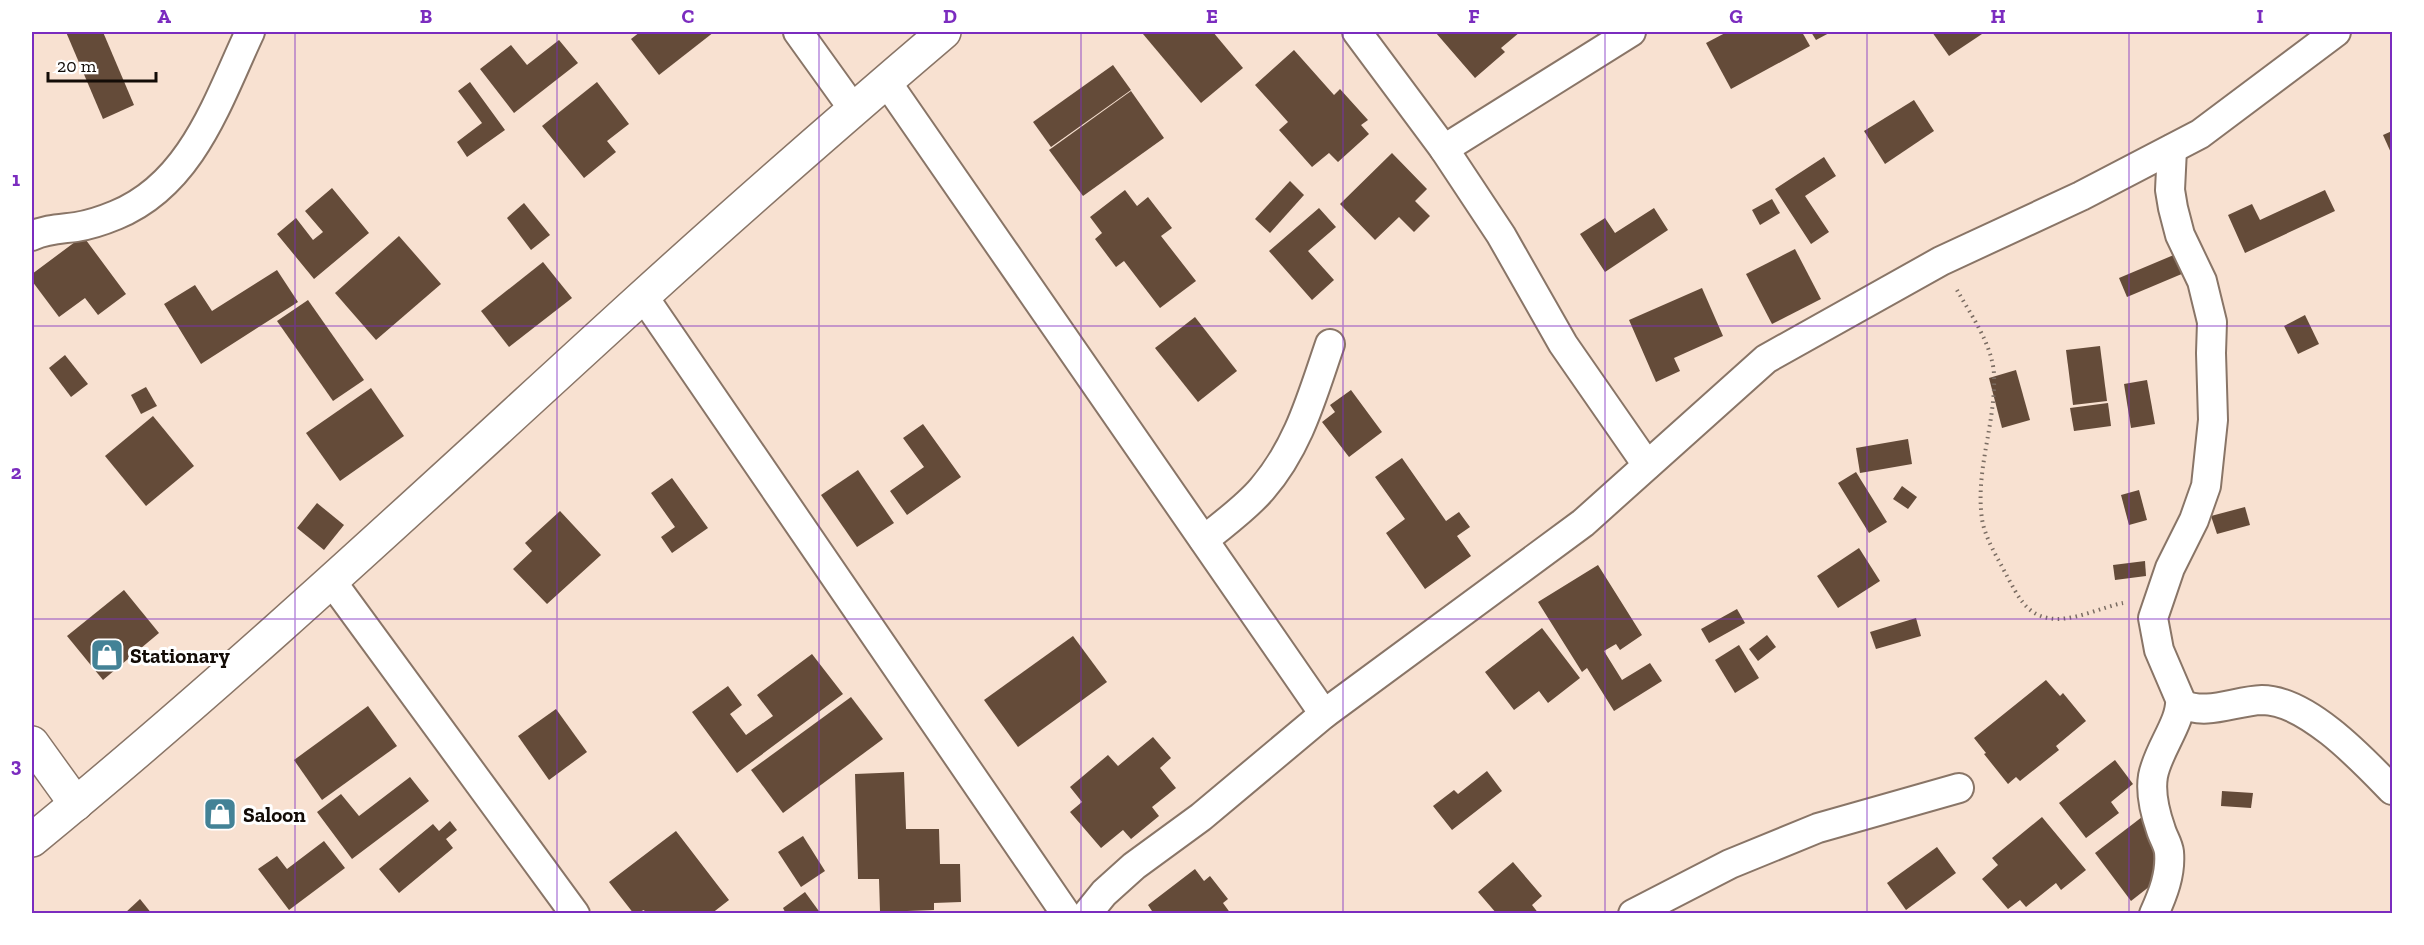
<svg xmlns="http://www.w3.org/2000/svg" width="2424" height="945" viewBox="0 0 2424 945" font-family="'Zilla Slab',serif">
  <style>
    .building { fill: #644b39 }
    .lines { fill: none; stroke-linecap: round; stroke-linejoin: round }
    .street-casing { stroke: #897567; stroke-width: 32 }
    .secondary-casing { stroke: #897567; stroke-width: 36 }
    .path { stroke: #7a6c62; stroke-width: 4; stroke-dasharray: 1.5 4.5; stroke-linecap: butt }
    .street { stroke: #fff; stroke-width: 28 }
    .secondary { stroke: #fff; stroke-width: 33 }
    .grid { fill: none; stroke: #7b2cbf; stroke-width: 1.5; stroke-opacity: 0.55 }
    .labels { text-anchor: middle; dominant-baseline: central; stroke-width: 6; stroke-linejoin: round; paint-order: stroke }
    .poi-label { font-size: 21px; font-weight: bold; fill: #130c07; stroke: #fff; text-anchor: start }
    .neatline { fill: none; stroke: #7b2cbf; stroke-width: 2 }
    .grid-label { font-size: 20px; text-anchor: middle; font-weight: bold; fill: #7b2cbf }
  </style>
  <rect width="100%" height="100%" fill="#f8e1d1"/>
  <g class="building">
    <path d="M66 32H103L134 105 103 119Z"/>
    <path d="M640 32H714L659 75 631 39Z"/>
    <path d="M1145 32H1213L1243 68 1201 103 1143 34Z"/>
    <path d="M1438 32H1520L1501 48 1505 52 1475 78 1436 33Z"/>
    <path d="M1727 32H1802L1810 46 1731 89 1706 43Z"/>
    <path d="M1811 32H1831L1816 40Z"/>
    <path d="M1932 32H1985L1949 56Z"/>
    <path d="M559 40 578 63 514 113 480 69 511 45 527 65Z"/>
    <path d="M1294 50 1334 95 1340 89 1368 120 1361 125 1369 134 1338 162 1329 153 1312 167 1279 130 1288 122 1255 85Z"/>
    <path d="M1113 65 1131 90 1051 147 1033 122Z"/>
    <path d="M470 82 505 130 467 157 457 142 482 123 458 91Z"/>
    <path d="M597 82 629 124 607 141 616 152 584 178 542 126Z"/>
    <path d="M1131 91 1164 138 1083 196 1049 150Z"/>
    <path d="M1914 100 1934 131 1885 164 1864 131Z"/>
    <path d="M2392 131V155L2383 135Z"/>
    <path d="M1392 153 1427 189 1415 201 1430 216 1414 232 1399 217 1375 240 1340 204Z"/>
    <path d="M1824 157 1836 176 1805 196 1829 232 1811 244 1775 189Z"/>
    <path d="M1290 181 1304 195 1270 233 1255 219Z"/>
    <path d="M332 188 369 233 314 279 277 234 296 218 313 240 323 232 305 211Z"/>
    <path d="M1125 190 1137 206 1148 197 1172 228 1161 236 1196 281 1160 308 1124 261 1116 267 1095 239 1102 233 1090 217Z"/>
    <path d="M2325 190 2335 211 2245 253 2228 215 2252 204 2260 220Z"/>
    <path d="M1772 199 1780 213 1760 225 1752 210Z"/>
    <path d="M524 203 550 235 531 250 507 218Z"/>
    <path d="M1319 208 1336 227 1308 251 1334 280 1312 300 1269 251Z"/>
    <path d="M1654 208 1668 230 1605 272 1580 234 1605 218 1615 233Z"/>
    <path d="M83 236 126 294 98 315 85 298 59 317 32 281V274Z"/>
    <path d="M399 236 441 284 376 340 335 293Z"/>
    <path d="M1795 249 1821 299 1772 324 1746 274Z"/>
    <path d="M2188 249 2196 268 2127 297 2119 278Z"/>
    <path d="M543 262 572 298 509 347 481 311Z"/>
    <path d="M277 270 298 302 201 364 164 304 195 285 212 311Z"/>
    <path d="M1702 288 1723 336 1674 358 1680 371 1656 382 1629 320Z"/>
    <path d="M308 300 364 380 333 401 277 321Z"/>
    <path d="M2305 315 2319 344 2298 354 2284 326Z"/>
    <path d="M1195 317 1237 371 1198 402 1155 348Z"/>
    <path d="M2100 346 2107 401 2073 405 2066 350Z"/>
    <path d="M65 355 88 384 71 397 49 368Z"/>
    <path d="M2016 370 2030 420 2002 428 1989 378Z"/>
    <path d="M2147 380 2155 424 2131 428 2124 384Z"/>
    <path d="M146 387 157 406 141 414 131 395Z"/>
    <path d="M371 388 404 436 340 481 306 433Z"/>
    <path d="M1351 390 1382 432 1349 457 1322 422 1335 412 1330 405Z"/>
    <path d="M2108 403 2111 426 2074 431 2070 408Z"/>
    <path d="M153 416 194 466 146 506 105 456Z"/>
    <path d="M923 424 961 477 907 515 890 491 924 467 903 438Z"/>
    <path d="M1908 439 1912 464 1860 473 1856 448Z"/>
    <path d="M1402 458 1446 521 1459 512 1470 527 1457 536 1471 556 1425 589 1386 533 1405 519 1375 477Z"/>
    <path d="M858 470 894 523 857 547 821 495Z"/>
    <path d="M1856 472 1887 522 1869 533 1838 483Z"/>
    <path d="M672 478 708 528 672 553 661 537 675 527 651 493Z"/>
    <path d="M1902 486 1917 497 1908 509 1893 499Z"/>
    <path d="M2139 490 2147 520 2129 525 2121 495Z"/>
    <path d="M317 503 344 525 324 550 297 528Z"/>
    <path d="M2245 507 2250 525 2217 534 2211 516Z"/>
    <path d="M560 511 601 555 547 604 513 569 532 551 525 543Z"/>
    <path d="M1859 548 1880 581 1838 608 1817 576Z"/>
    <path d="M2145 561 2146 576 2115 580 2113 565Z"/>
    <path d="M1598 565 1642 635 1620 650 1616 644 1604 651 1622 680 1650 663 1662 681 1614 711 1587 668 1582 672 1538 602Z"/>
    <path d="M124 590 159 633 103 680 67 636Z"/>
    <path d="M1737 609 1745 623 1709 643 1701 629Z"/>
    <path d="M1916 618 1921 636 1876 649 1870 632Z"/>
    <path d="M1542 628 1580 678 1548 703 1539 691 1514 710 1485 672Z"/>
    <path d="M1767 635 1776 647 1758 661 1749 649Z"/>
    <path d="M1073 636 1107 682 1018 747 984 700Z"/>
    <path d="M1739 645 1759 678 1735 693 1715 660Z"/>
    <path d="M812 654 843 694 737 773 692 712 728 686 742 705 730 714 746 735 773 716 757 695Z"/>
    <path d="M2046 680 2060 696 2063 693 2086 721 2056 746 2059 750 2020 781 2016 777 2008 784 1984 754 1986 753 1974 738Z"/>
    <path d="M851 697 883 739 783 813 751 770Z"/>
    <path d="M368 706 397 746 322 800 294 760Z"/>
    <path d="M556 709 587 752 549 780 518 736Z"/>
    <path d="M1153 737 1171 758 1160 768 1176 788 1152 807 1159 816 1131 839 1123 830 1101 848 1070 812 1082 802 1070 787 1108 755 1118 766Z"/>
    <path d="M2115 760 2133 784 2111 802 2119 813 2086 838 2059 803Z"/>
    <path d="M1487 771 1502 791 1452 830 1433 806 1454 790 1458 794Z"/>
    <path d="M904 772 906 829H939L940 864H960L961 902 934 903V910L880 912 879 879H858L855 774Z"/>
    <path d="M410 777 429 801 352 859 317 812 341 794 359 816Z"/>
    <path d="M2222 791 2253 793 2251 808 2221 806Z"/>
    <path d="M2042 817 2086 870 2061 890 2056 883 2026 907 2020 900 2008 909 1982 879 1998 865 1992 858Z"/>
    <path d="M2142 817 2178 864 2131 901 2095 853Z"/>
    <path d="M450 821 457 830 446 839 453 848 399 893 379 869 433 824 439 831Z"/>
    <path d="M676 831 729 900 711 914H646L644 910 634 914 609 882Z"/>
    <path d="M803 836 825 871 801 887 778 852Z"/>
    <path d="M324 841 345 868 289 910 258 869 277 856 287 869Z"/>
    <path d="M1937 847 1956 873 1906 910 1887 883Z"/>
    <path d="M1513 862 1542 896 1532 905 1539 914H1497L1478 892Z"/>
    <path d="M1195 869 1204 881 1210 876 1228 899 1223 903 1231 914H1154L1148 905Z"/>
    <path d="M805 892 821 914H786L783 908Z"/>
    <path d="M140 899 152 914H124Z"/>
  </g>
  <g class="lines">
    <defs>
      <g id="street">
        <path d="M798 32 854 110"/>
        <path d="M1357 32 1444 149 1501 235 1563 344 1647 465"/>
        <path d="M886 81 1324 714"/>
        <path d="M1444 149 1631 32"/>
        <path d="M32 236C46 229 61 229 76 227 89 225 104 220 116 215 192 184 218 100 250 32"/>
        <path d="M643 296 1066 914"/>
        <path d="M1204 540C1223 524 1246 508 1262 489 1299 446 1312 396 1330 344"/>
        <path d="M332 582 575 914"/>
        <path d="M2181 704C2208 716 2234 701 2262 700 2307 700 2363 760 2392 790"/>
        <path d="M1087 914 1104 893 1134 866 1201 817 1324 714 1583 523 1766 359 1941 261 2081 196 2200 134 2336 32"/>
        <path d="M1633 914 1730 864 1818 828 1959 788"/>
        <path d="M2154 914C2163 894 2171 874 2169 852 2168 844 2163 837 2161 830 2155 813 2150 794 2153 776 2158 749 2182 722 2180 699L2159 650 2153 618 2170 568 2194 520 2206 486 2213 420 2211 353 2212 322 2202 281 2180 235 2173 208 2170 190 2172 149"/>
      </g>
      <g id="secondary">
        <path d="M32 743 76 804"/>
        <path d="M32 840C242 668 439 482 640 299 740 208 842 119 944 32"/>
      </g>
    </defs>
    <use href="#street" class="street-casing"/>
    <use href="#secondary" class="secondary-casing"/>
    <path class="path" d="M1957 290C1971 315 1992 344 1994 374 1996 423 1975 470 1982 519 1985 539 1999 560 2008 578 2018 596 2026 614 2048 618 2070 623 2102 607 2123 603"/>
    <use href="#street" class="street"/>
    <use href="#secondary" class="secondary"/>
  </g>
  <path class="grid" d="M295 32V914M557 32V914M819 32V914M1081 32V914M1343 32V914M1605 32V914M1867 32V914M2129 32V914M32 326H2392M32 619H2392"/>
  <defs>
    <symbol id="shop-square" viewBox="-11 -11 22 22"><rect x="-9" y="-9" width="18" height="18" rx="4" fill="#438296" stroke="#fff"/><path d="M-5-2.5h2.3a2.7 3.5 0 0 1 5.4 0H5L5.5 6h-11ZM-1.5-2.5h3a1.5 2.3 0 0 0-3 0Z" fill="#fff"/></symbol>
  </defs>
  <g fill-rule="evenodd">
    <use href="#shop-square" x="88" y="636" width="38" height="38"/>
    <use href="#shop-square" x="201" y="795" width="38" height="38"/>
  </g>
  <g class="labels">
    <g class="poi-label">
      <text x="130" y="655">Stationary</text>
      <text x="243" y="814">Saloon</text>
    </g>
  </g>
  <rect width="2424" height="945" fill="none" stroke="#ffffff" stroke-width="66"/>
  <path d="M48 72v9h108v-9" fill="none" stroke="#130c07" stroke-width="3"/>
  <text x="57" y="72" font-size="18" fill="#130c07" stroke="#ffffff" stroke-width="4.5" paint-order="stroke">20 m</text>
  <rect x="33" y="33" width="2358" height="879" class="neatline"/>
  <g class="grid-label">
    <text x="164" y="23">A</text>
    <text x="426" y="23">B</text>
    <text x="688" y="23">C</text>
    <text x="950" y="23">D</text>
    <text x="1212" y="23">E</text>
    <text x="1474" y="23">F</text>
    <text x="1736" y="23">G</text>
    <text x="1998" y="23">H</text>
    <text x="2260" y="23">I</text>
    <text x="16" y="186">1</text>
    <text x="16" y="479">2</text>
    <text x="16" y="772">3</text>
  </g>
</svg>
